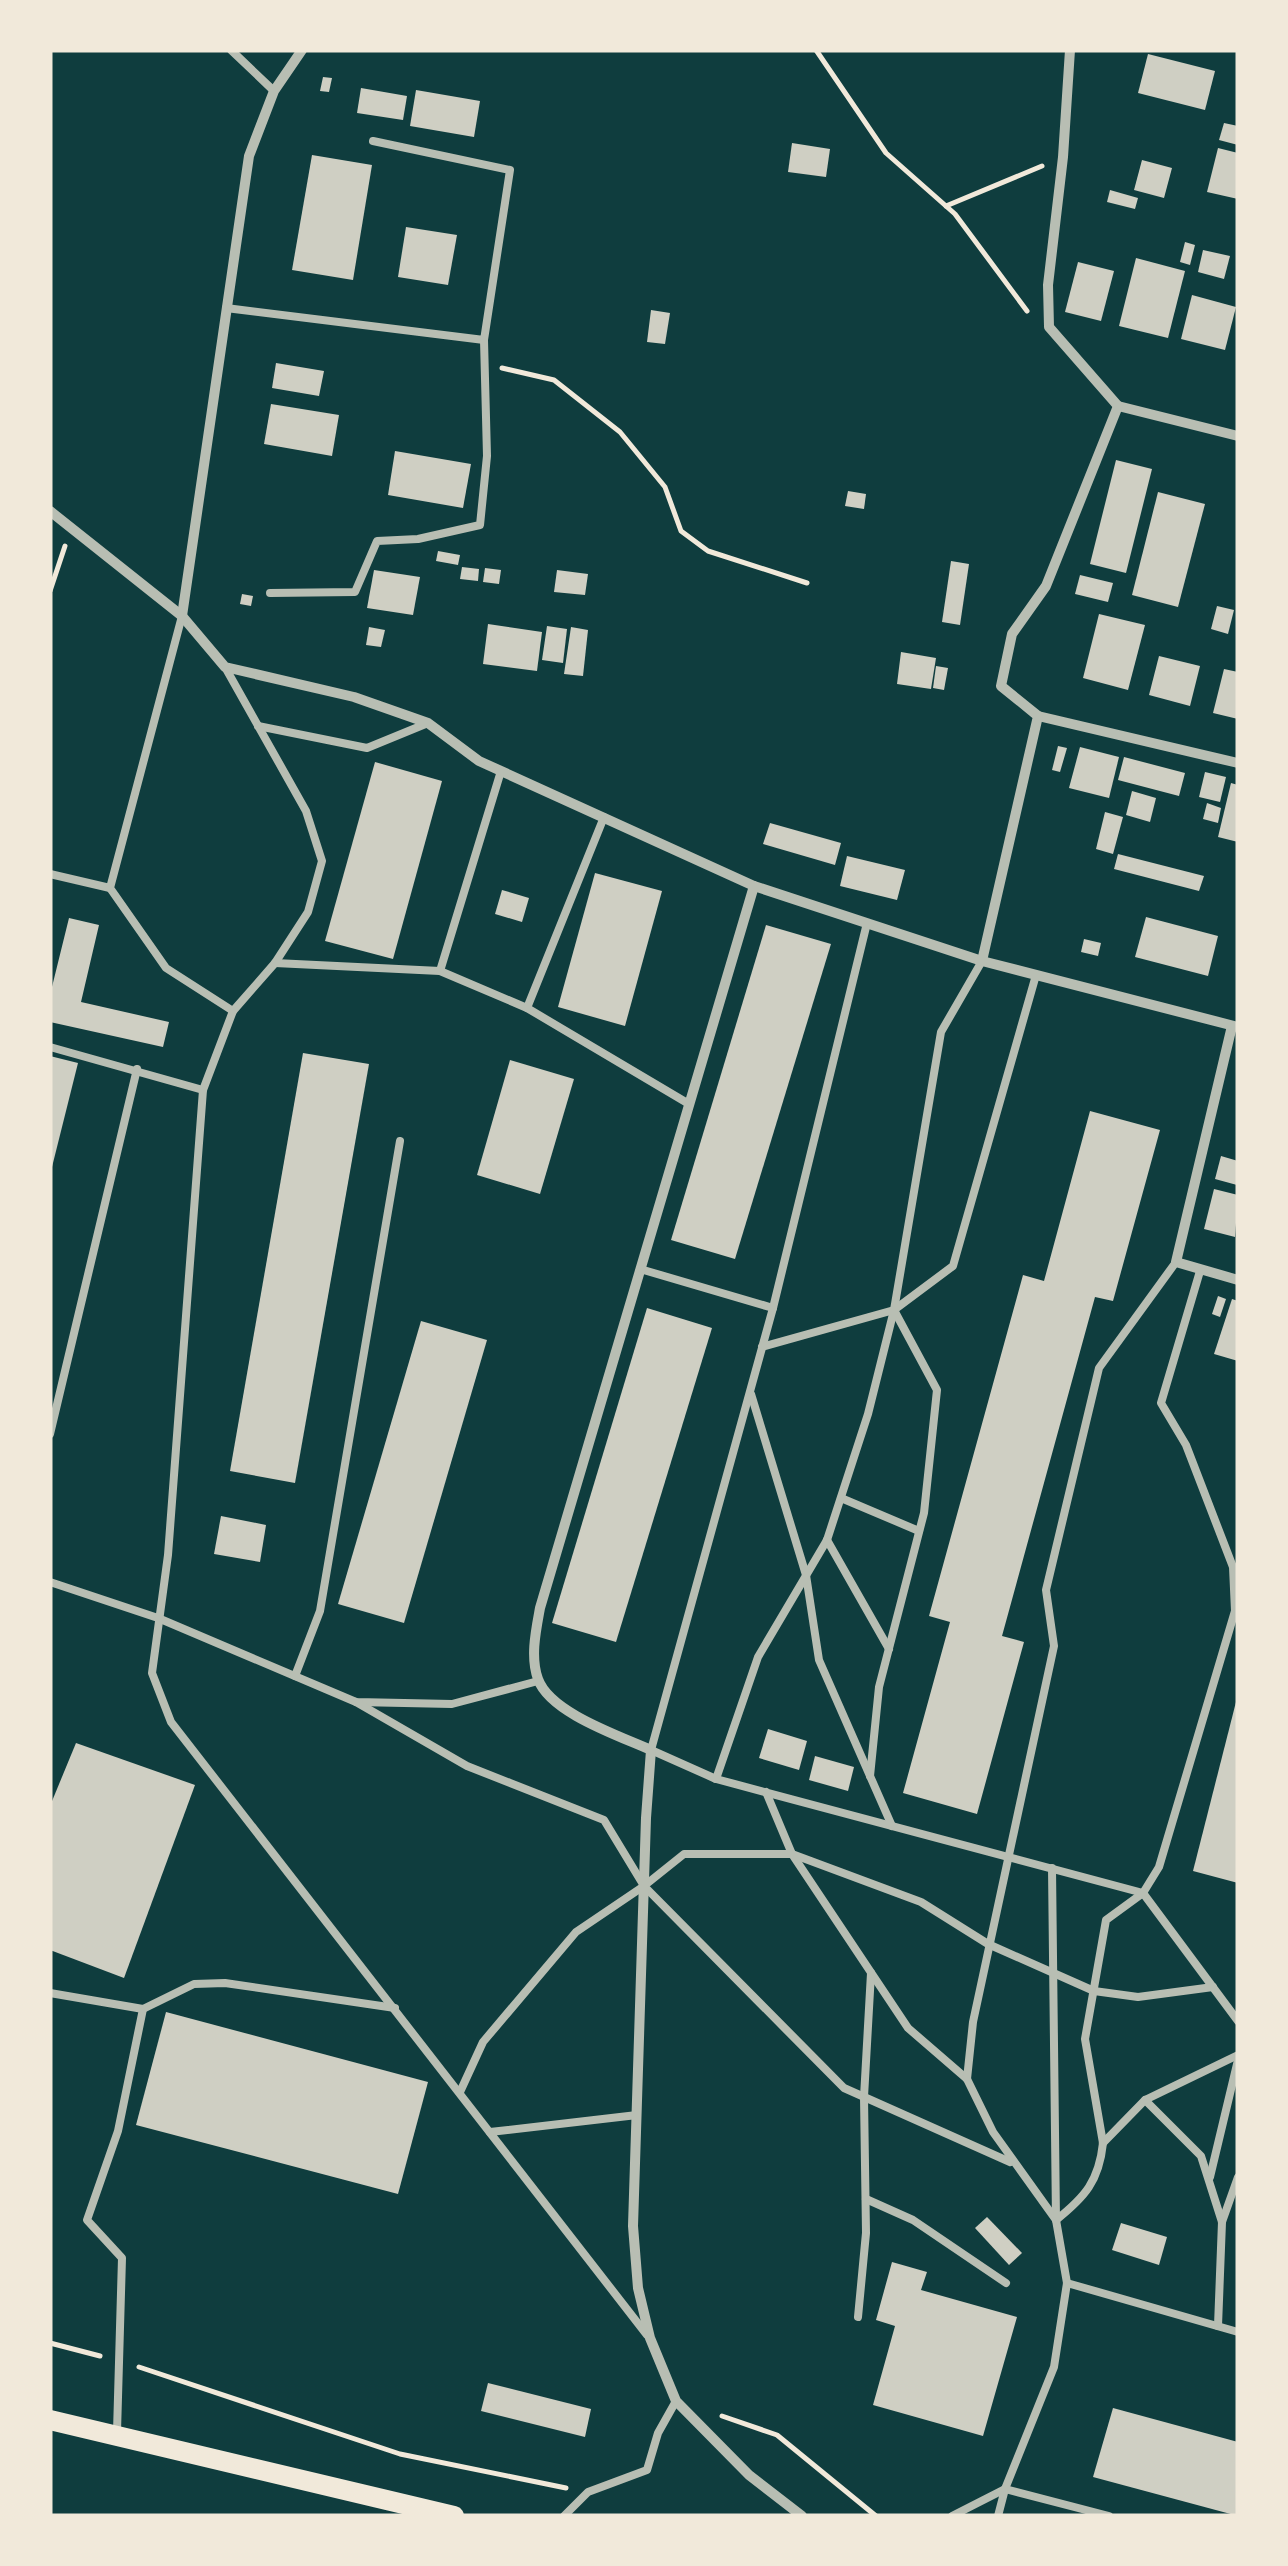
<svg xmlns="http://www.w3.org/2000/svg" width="1288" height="2566" viewBox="0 0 1288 2566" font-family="Lato,sans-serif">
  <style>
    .building { fill: #cfcfc3 }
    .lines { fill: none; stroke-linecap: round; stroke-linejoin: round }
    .path { stroke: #f1e9da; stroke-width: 5 }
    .service { stroke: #b8beb3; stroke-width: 8 }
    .minor { stroke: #b8beb3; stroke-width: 10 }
    .secondary { stroke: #f1e9da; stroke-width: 20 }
  </style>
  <rect width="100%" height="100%" fill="#0f3d3e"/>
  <g class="building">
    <path d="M1148 54 1215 71 1205 110 1138 93Z"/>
    <path d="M323 77 332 78 329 92 320 91Z"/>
    <path d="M361 88 407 96 403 120 357 113Z"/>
    <path d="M416 90 480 101 474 137 410 126Z"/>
    <path d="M1224 123 1238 126V145L1219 140Z"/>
    <path d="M792 143 830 149 826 177 788 172Z"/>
    <path d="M1218 148 1238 153V199L1207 192Z"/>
    <path d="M312 155 372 165 353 280 292 270Z"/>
    <path d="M1142 160 1172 168 1164 198 1134 190Z"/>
    <path d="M1110 190 1138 198 1135 209 1107 202Z"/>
    <path d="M406 227 457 235 448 285 398 277Z"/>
    <path d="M1185 242 1195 245 1190 265 1180 262Z"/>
    <path d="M1203 250 1230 256 1224 279 1198 272Z"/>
    <path d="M1136 258 1185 271 1168 338 1119 326Z"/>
    <path d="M1078 262 1114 271 1101 321 1065 312Z"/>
    <path d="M1192 295 1236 307 1225 350 1181 339Z"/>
    <path d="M651 310 670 313 665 344 647 342Z"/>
    <path d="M276 363 324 371 319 396 272 388Z"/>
    <path d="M271 404 339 415 332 456 264 444Z"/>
    <path d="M395 451 471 464 463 508 388 495Z"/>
    <path d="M1116 460 1152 469 1126 573 1090 564Z"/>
    <path d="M848 491 866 494 864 509 845 506Z"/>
    <path d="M1158 492 1205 504 1178 607 1132 595Z"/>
    <path d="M438 551 460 555 458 565 436 561Z"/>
    <path d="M951 561 969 564 960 625 942 622Z"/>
    <path d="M462 567 479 569 478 581 460 579Z"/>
    <path d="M485 568 501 570 499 584 483 582Z"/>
    <path d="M374 570 420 577 413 615 367 608Z"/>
    <path d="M557 570 588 574 585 595 554 592Z"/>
    <path d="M1080 575 1113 583 1108 602 1075 594Z"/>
    <path d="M242 594 253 596 251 606 240 604Z"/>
    <path d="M1217 606 1234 610 1228 634 1211 629Z"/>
    <path d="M1099 614 1145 625 1128 690 1083 678Z"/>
    <path d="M488 624 542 632 537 671 483 664Z"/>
    <path d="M547 626 567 629 563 663 542 660Z"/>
    <path d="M369 627 385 630 381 647 366 645Z"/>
    <path d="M571 627 588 630 583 676 564 674Z"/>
    <path d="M901 652 936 658 931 689 897 684Z"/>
    <path d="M1159 656 1200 666 1190 706 1149 695Z"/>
    <path d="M936 666 948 668 944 690 933 688Z"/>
    <path d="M1224 669 1238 672V719L1213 713Z"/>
    <path d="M1058 746 1067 748 1060 772 1052 770Z"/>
    <path d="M1080 747 1119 757 1109 798 1069 788Z"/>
    <path d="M1124 757 1185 773 1179 796 1118 780Z"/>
    <path d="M375 762 442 781 393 959 325 941Z"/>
    <path d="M1205 772 1226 777 1220 802 1199 797Z"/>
    <path d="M1231 783 1238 785V842L1218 837Z"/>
    <path d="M1132 791 1156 798 1150 822 1126 815Z"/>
    <path d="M1207 803 1221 808 1218 823 1203 819Z"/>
    <path d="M1105 812 1123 817 1113 854 1096 849Z"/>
    <path d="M770 823 841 843 835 865 763 844Z"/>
    <path d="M1118 854 1204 876 1199 891 1114 869Z"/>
    <path d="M847 856 905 870 897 900 840 886Z"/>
    <path d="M595 873 662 891 625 1026 558 1007Z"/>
    <path d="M502 890 529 898 522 922 495 914Z"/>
    <path d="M1146 917 1218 936 1208 976 1135 957Z"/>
    <path d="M69 918 99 925 81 1002 169 1022 163 1047 50 1022V995Z"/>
    <path d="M766 925 831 944 735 1259 671 1240Z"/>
    <path d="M1084 939 1101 943 1098 956 1081 952Z"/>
    <path d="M303 1053 369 1064 295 1483 230 1471Z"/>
    <path d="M50 1056 78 1063 51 1171H50Z"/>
    <path d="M510 1060 574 1079 540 1194 477 1175Z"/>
    <path d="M1090 1111 1160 1130 1113 1301 1095 1297 1002 1636 1024 1642 977 1814 903 1793 950 1622 929 1616 1023 1275 1044 1281Z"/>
    <path d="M1221 1156 1238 1161 1237 1185 1215 1179Z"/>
    <path d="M1214 1189 1238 1195 1235 1237 1204 1229Z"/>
    <path d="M1218 1296 1226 1299 1220 1317 1212 1314Z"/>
    <path d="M1232 1299 1238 1301V1361L1214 1354Z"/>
    <path d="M647 1308 712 1328 616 1642 552 1623Z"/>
    <path d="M421 1321 487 1340 404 1623 338 1604Z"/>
    <path d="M221 1516 266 1525 260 1562 214 1554Z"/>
    <path d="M1237 1698 1238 1699V1883L1193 1871Z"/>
    <path d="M768 1729 807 1741 799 1770 759 1758Z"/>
    <path d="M76 1743 195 1785 124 1978 50 1950V1806Z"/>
    <path d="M815 1756 854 1767 848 1791 809 1780Z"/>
    <path d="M166 2012 428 2082 398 2194 136 2125Z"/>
    <path d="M987 2217 1022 2253 1009 2265 975 2228Z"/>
    <path d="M1121 2223 1167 2237 1159 2265 1112 2250Z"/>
    <path d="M892 2262 927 2272 921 2290 1017 2317 983 2436 873 2405 895 2326 876 2320Z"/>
    <path d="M488 2383 591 2409 585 2437 481 2411Z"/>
    <path d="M1113 2408 1238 2442V2516L1093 2477Z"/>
  </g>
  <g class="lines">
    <g class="path">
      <path d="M816 50 886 153 955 214 1027 311"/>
      <path d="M946 206 1042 166"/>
      <path d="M502 368 554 380 620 432 665 487 681 531 708 551 807 583"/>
      <path d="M50 591 65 546"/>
      <path d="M50 2343 100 2356"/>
      <path d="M139 2367 400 2454 566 2488"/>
      <path d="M722 2416 777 2435 876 2516"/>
    </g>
    <g class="service">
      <path d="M231 50 274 91"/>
      <path d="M226 308 484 340 510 170 373 141"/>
      <path d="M270 593 355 592 377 541 418 539 480 525 487 456 484 340"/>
      <path d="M182 616 110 888 166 968 233 1011"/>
      <path d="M225 667 306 811 322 861 308 912 275 963 233 1011 203 1090 168 1555 152 1673 171 1722 647 2335"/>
      <path d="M258 726 367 748 428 723"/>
      <path d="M50 874 110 888"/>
      <path d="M867 923 773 1308 651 1750 716 1779 1143 1893 1238 2021"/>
      <path d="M275 963 440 971 527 1008 689 1104"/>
      <path d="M440 971 501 771"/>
      <path d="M527 1008 604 817"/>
      <path d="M50 1047 203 1090"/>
      <path d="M640 1269 773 1308"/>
      <path d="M762 1347 894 1310 953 1266 1036 975"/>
      <path d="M751 1394 806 1575 819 1660 892 1826"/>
      <path d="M50 1434 137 1069"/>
      <path d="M841 1498 919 1531"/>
      <path d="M827 1540 889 1649"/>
      <path d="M50 1582 158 1618 356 1702 452 1704 538 1681"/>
      <path d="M295 1676 320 1611 400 1141"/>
      <path d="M356 1702 467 1766 604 1820 644 1886 576 1932 483 2042 460 2092"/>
      <path d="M870 1776 879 1687 924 1513 937 1390 894 1310"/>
      <path d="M716 1779 758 1657 827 1540 868 1414 894 1310 941 1032 982 961"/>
      <path d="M766 1792 792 1854 908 2028 967 2079"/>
      <path d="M1052 1868 1056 2220C1085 2197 1099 2181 1103 2143L1085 2039 1106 1920 1143 1893 1159 1867 1235 1611 1233 1567 1186 1445 1161 1403 1200 1271"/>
      <path d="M50 1993 143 2009"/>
      <path d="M1145 2100 1201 2156 1222 2222 1218 2326"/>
      <path d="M490 2132 637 2115"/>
      <path d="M1103 2143 1145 2100 1238 2055"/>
      <path d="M1010 2162 844 2088 644 1886 684 1854H792L921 1902 988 1944 1094 1991 1138 1997 1213 1987"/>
      <path d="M1210 2177 1238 2060"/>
      <path d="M866 2199 913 2220 1006 2283"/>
      <path d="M1222 2222 1238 2177"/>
      <path d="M1067 2283 1238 2332"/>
      <path d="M858 2317 866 2233 864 2097 871 1973"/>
      <path d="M117 2432 122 2258 87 2220 118 2131 143 2009 194 1984 225 1983 395 2008"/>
      <path d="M564 2516 588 2492 647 2470 658 2433 676 2401"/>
      <path d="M952 2516 1005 2489 1109 2516"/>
      <path d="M998 2516 1005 2489 1054 2367 1067 2283 1056 2220 993 2132 967 2079 973 2022 1054 1646 1046 1590 1099 1368 1176 1262"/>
    </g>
    <g class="minor">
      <path d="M1118 406 1238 436"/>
      <path d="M50 511 182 616 225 667 354 697 428 723 479 761 754 886 982 961 1238 1027"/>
      <path d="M182 616 249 156 274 91 302 50"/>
      <path d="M1038 716 1238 763"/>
      <path d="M754 886 540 1608C536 1630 530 1657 538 1679 550 1713 620 1736 651 1750L646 1818 633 2226 638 2288 650 2338 676 2401 749 2475 802 2516"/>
      <path d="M982 961 1038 716 1001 686 1012 634 1046 586 1118 406 1049 327 1048 285 1063 157 1070 50"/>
      <path d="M1232 1026 1176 1262 1238 1280"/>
    </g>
    <path class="secondary" d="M50 2420 454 2516"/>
  </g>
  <rect width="1288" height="2566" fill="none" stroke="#f1e9da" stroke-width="105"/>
</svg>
